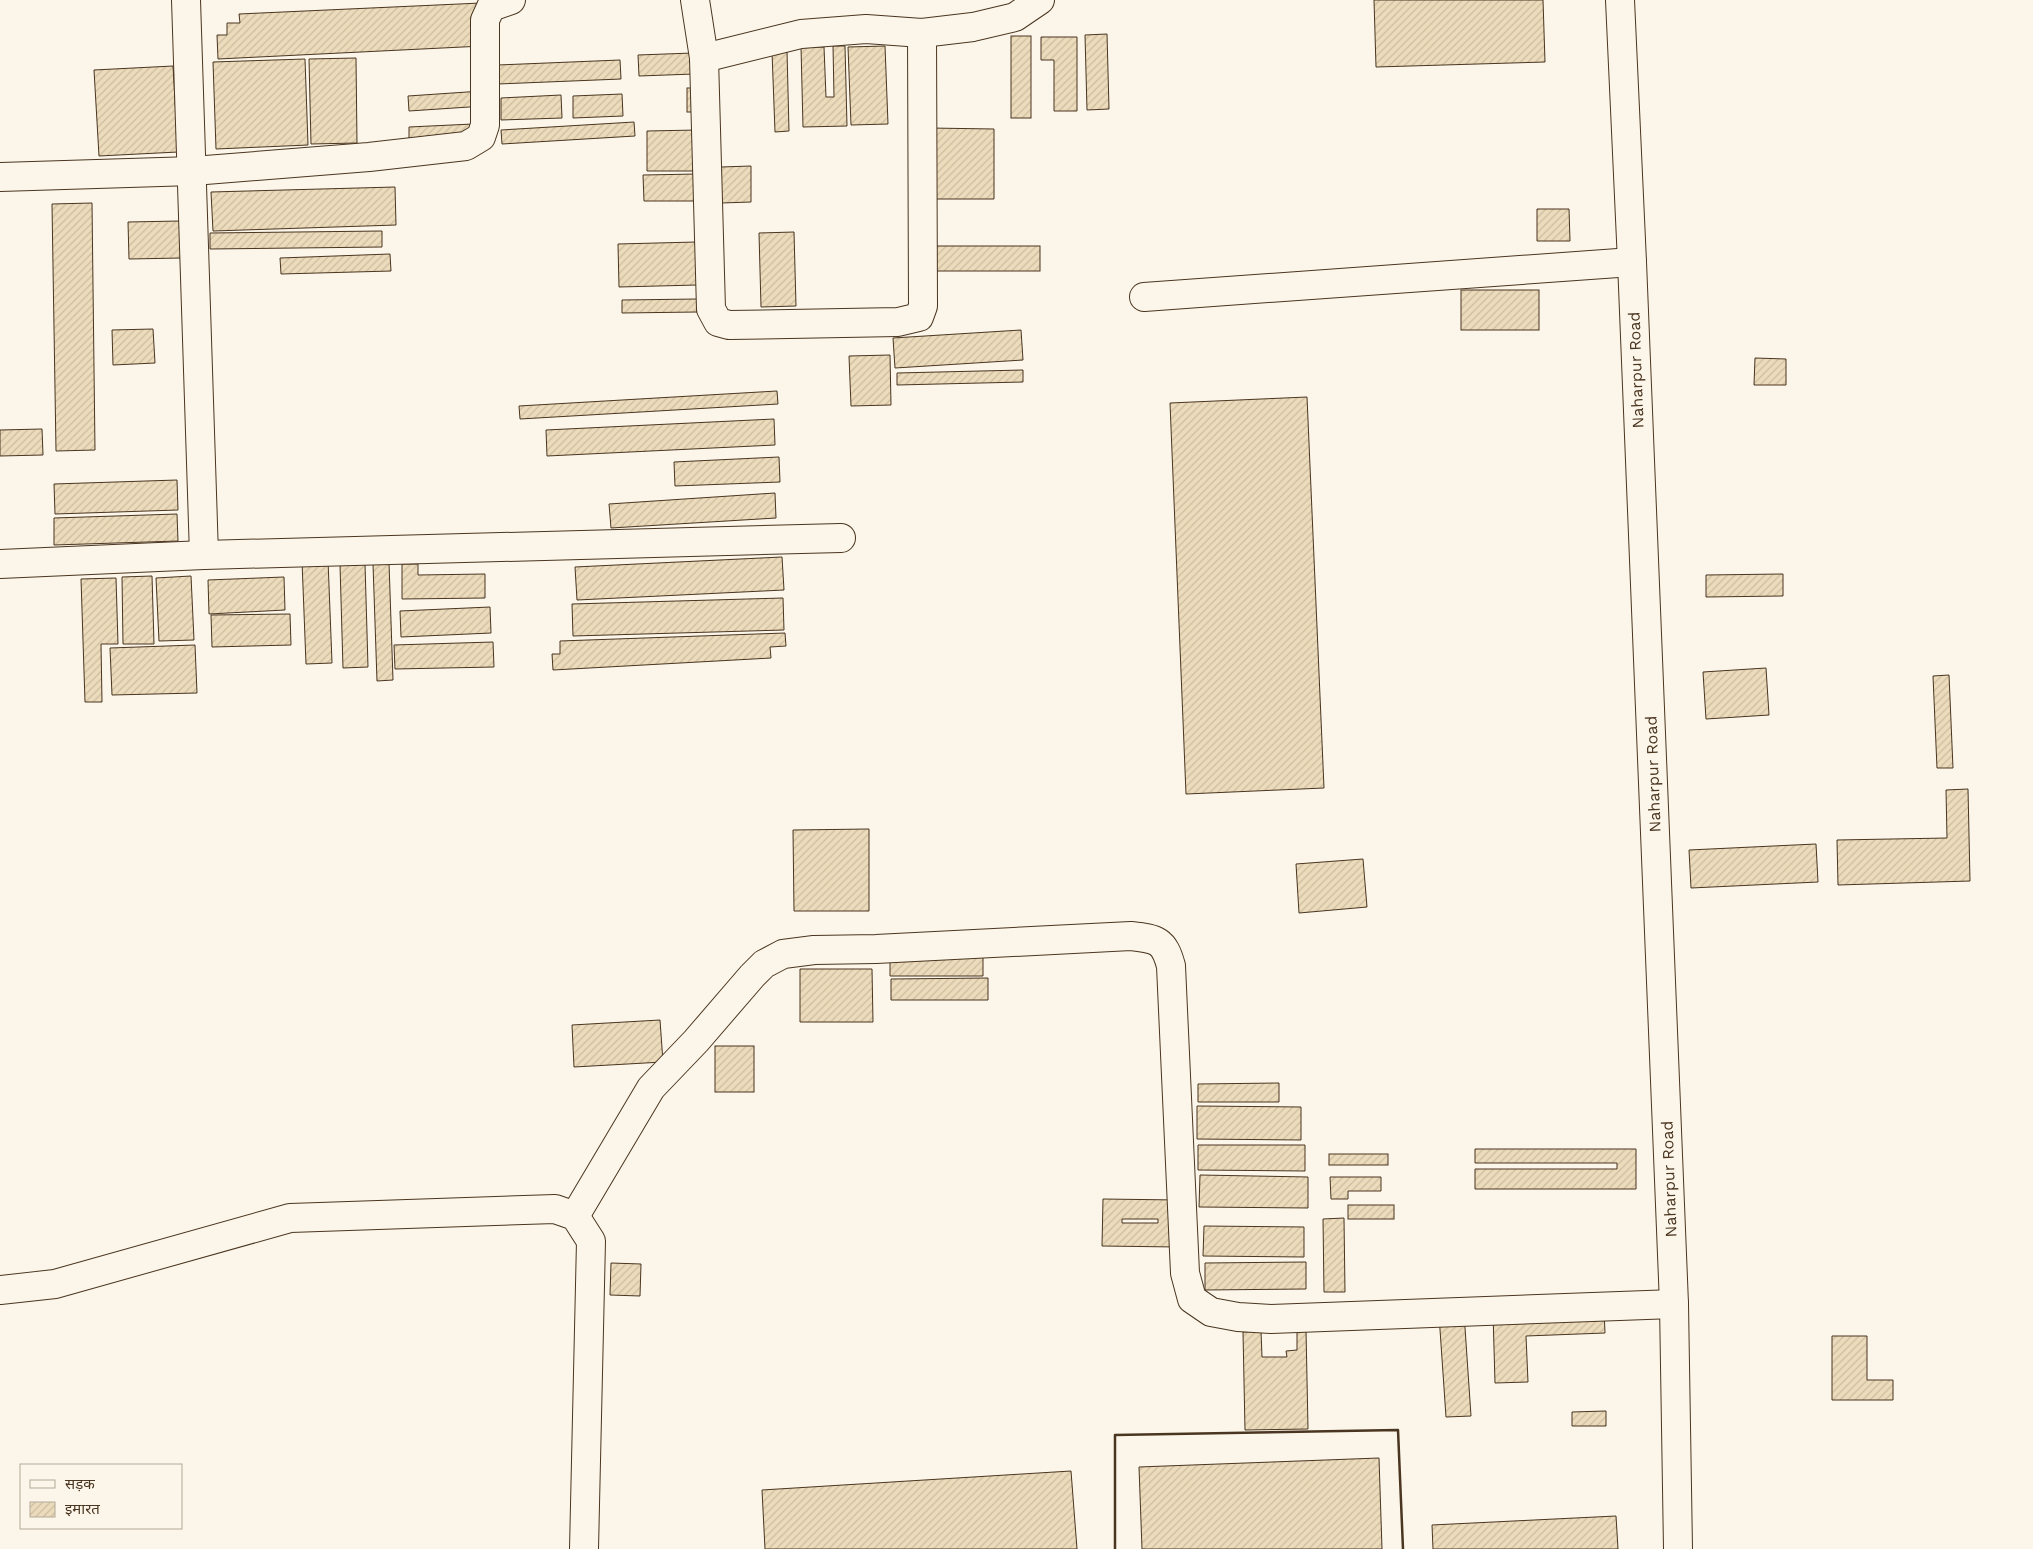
<svg xmlns="http://www.w3.org/2000/svg" width="2033" height="1549" viewBox="0 0 2033 1549" font-family="'Work Sans','Noto Sans Devanagari',sans-serif">
  <style>
    .building { fill: url(#building-hatch); stroke: #4a3520; fill-rule: evenodd }
    .lines { fill: none; stroke-linecap: round; stroke-linejoin: round }
    .minor-casing { stroke: #4a3520; stroke-width: 30 }
    .minor { stroke: #fbf6e9; stroke-width: 28 }
    .wall { stroke: #4a3520; stroke-width: 2.5 }
    .labels { text-anchor: middle; dominant-baseline: central; stroke-width: 4; stroke-linejoin: round; paint-order: stroke }
    .street-label { font-size: 16px; fill: #4a3520; stroke: #fbf6e9 }
  </style>
  <defs>
    <pattern id="building-hatch" width="6" height="6" patternUnits="userSpaceOnUse" patternTransform="scale(1.25)"><rect width="6" height="6" fill="#ecdcbc"/><path d="M-1 1l2-2M0 6l6-6M5 7l2-2" fill="none" stroke="#ccbda1"/></pattern>
  </defs>
  <rect width="100%" height="100%" fill="#fbf6e9"/>
  <g class="building">
    <path d="M1374 0H1543L1545 62 1376 67Z"/>
    <path d="M481 3 483 46 218 59 217 35H227V23H240L239 14Z"/>
    <path d="M1107 34 1109 109 1087 110 1085 35Z"/>
    <rect x="1011" y="36" width="20" height="82"/>
    <path d="M1041 37H1077V111H1054V60H1041Z"/>
    <path d="M833 46H845L847 126 803 127 801 47H824L826 97H834Z"/>
    <path d="M885 46 888 124 851 125 848 47Z"/>
    <path d="M787 51 789 131 775 132 772 52Z"/>
    <path d="M693 53 694 74 639 76 638 55Z"/>
    <path d="M356 58 357 143 311 144 309 59Z"/>
    <path d="M305 59 308 145 216 149 213 62Z"/>
    <path d="M620 60 621 79 498 84V65Z"/>
    <path d="M173 66 178 152 99 156 94 70Z"/>
    <rect x="687" y="88" width="9" height="24"/>
    <path d="M482 91 484 106 409 111 408 96Z"/>
    <path d="M622 94 623 116 573 118V96Z"/>
    <path d="M561 95 562 118 501 120V98Z"/>
    <path d="M634 122 635 136 502 144 501 130Z"/>
    <path d="M473 124 474 139 409 142V127Z"/>
    <path d="M930 128 994 129V199H930Z"/>
    <path d="M697 130V171H647V131Z"/>
    <path d="M751 166V202L721 203V167Z"/>
    <path d="M697 174V201H644L643 175Z"/>
    <path d="M395 187 396 225 213 231 211 192Z"/>
    <path d="M92 203 95 450 56 451 52 204Z"/>
    <path d="M1537 209H1569L1570 241H1537Z"/>
    <path d="M180 221 181 258 129 259 128 222Z"/>
    <path d="M382 231V247L210 249V233Z"/>
    <path d="M794 232 796 306 761 307 759 233Z"/>
    <path d="M696 242 697 285 619 287 618 244Z"/>
    <rect x="936" y="246" width="104" height="25"/>
    <path d="M390 254 391 271 281 274 280 258Z"/>
    <rect x="1461" y="290" width="78" height="40"/>
    <path d="M697 299V312L622 313V300Z"/>
    <path d="M153 329 155 363 113 365 112 330Z"/>
    <path d="M1021 330 1023 360 895 368 893 338Z"/>
    <path d="M890 355 891 405 851 406 849 356Z"/>
    <path d="M1755 358 1786 359V385H1754Z"/>
    <path d="M1023 370V382L897 385V373Z"/>
    <path d="M777 391 778 404 520 419 519 406Z"/>
    <path d="M1307 397 1324 788 1186 794 1170 403Z"/>
    <path d="M774 419 775 445 547 456 546 430Z"/>
    <path d="M42 429 43 455 0 456V430Z"/>
    <path d="M779 457 780 482 675 486 674 462Z"/>
    <path d="M177 480 178 510 55 514 54 484Z"/>
    <path d="M775 493 776 518 611 528 609 504Z"/>
    <path d="M177 514 178 541 54 545V518Z"/>
    <path d="M782 557 784 590 577 600 575 567Z"/>
    <path d="M328 560 332 663 306 664 302 561Z"/>
    <path d="M389 563 393 680 377 681 373 564Z"/>
    <path d="M365 564 368 667 343 668 340 565Z"/>
    <path d="M402 564H418V575L485 574V598L402 599Z"/>
    <path d="M1783 574V596L1706 597V575Z"/>
    <path d="M152 576 154 644H123L122 577Z"/>
    <path d="M191 576 194 640 159 641 156 578Z"/>
    <path d="M284 577 285 610 209 614 208 580Z"/>
    <path d="M116 578 118 644H101L102 702H85L81 579Z"/>
    <path d="M783 598 784 630 573 636 572 604Z"/>
    <path d="M490 607 491 633 401 637 400 611Z"/>
    <path d="M290 614 291 645 212 647 211 615Z"/>
    <path d="M785 633 786 646 770 647 771 658 553 670 552 654H560V641Z"/>
    <path d="M493 642 494 667 395 669 394 645Z"/>
    <path d="M195 645 197 693 112 695 110 648Z"/>
    <path d="M1766 668 1769 715 1706 719 1703 672Z"/>
    <path d="M1949 675 1953 768H1937L1933 676Z"/>
    <path d="M1968 789 1970 881 1838 885 1837 840 1947 838 1946 790Z"/>
    <path d="M869 829V911H794L793 830Z"/>
    <path d="M1816 844 1818 882 1691 888 1689 850Z"/>
    <path d="M1363 859 1367 907 1299 913 1296 864Z"/>
    <path d="M983 954V976H890V955Z"/>
    <path d="M800 969H872L873 1022H800Z"/>
    <path d="M988 978V1000H891V979Z"/>
    <path d="M660 1020 663 1062 574 1067 572 1025Z"/>
    <rect x="715" y="1046" width="39" height="46"/>
    <path d="M1279 1083V1102H1198V1084Z"/>
    <path d="M1197 1106 1301 1107V1140L1197 1139Z"/>
    <path d="M1198 1145H1305V1171L1198 1170Z"/>
    <path d="M1475 1149H1636V1189H1475V1169H1617V1163H1475Z"/>
    <rect x="1329" y="1154" width="59" height="11"/>
    <path d="M1200 1175 1308 1177V1208L1199 1207Z"/>
    <path d="M1330 1177H1381V1191H1348V1199H1331Z"/>
    <path d="M1103 1199 1178 1200 1177 1247 1102 1246ZM1122 1219H1158V1223H1122Z"/>
    <rect x="1348" y="1205" width="46" height="14"/>
    <path d="M1344 1218 1345 1292H1324L1323 1219Z"/>
    <path d="M1204 1226 1304 1227V1257L1203 1256Z"/>
    <path d="M1306 1262V1289L1205 1290V1263Z"/>
    <path d="M611 1263 641 1264 640 1296 610 1295Z"/>
    <path d="M1604 1310 1605 1333 1526 1336 1528 1382 1495 1383 1493 1313Z"/>
    <path d="M1464 1313 1471 1416 1446 1417 1439 1315Z"/>
    <path d="M1297 1330H1306L1308 1429 1245 1430 1243 1332 1261 1331 1262 1357H1287L1286 1351 1297 1350Z"/>
    <path d="M1832 1336H1867V1380H1893V1400H1832Z"/>
    <path d="M1606 1411V1426H1572V1412Z"/>
    <path d="M1379 1458 1382 1549H1142L1139 1467Z"/>
    <path d="M1071 1471 1077 1549H765L762 1490Z"/>
    <path d="M1616 1516 1618 1549H1433L1432 1525Z"/>
  </g>
  <g class="lines">
    <defs>
      <g id="minor">
        <path d="M186 0 204 555"/>
        <path d="M695 0 704 58 711 309 718 322 729 325 898 322 919 317 923 306 922 33"/>
        <path d="M1620 0 1632 262 1674 1304 1678 1549"/>
        <path d="M704 58 801 34 866 29 922 33 973 27 1015 17 1040 0"/>
        <path d="M0 177 193 171 369 157 466 146 481 137 485 125V20L491 7 511 0"/>
        <path d="M1144 297 1632 262"/>
        <path d="M0 564 204 555 841 538"/>
        <path d="M575 1216 651 1088 696 1041 752 976 764 964 783 954 814 950 876 949 1131 936C1157 939 1164 940 1171 966L1185 1273 1192 1299 1211 1312 1238 1317 1271 1319 1674 1304"/>
        <path d="M0 1290 55 1284 290 1218 555 1209 575 1216 591 1241 584 1549"/>
      </g>
    </defs>
    <use href="#minor" class="minor-casing"/>
    <use href="#minor" class="minor"/>
    <path class="wall" d="M1115 1549V1435L1398 1430 1403 1549"/>
  </g>
  <g class="labels">
    <g class="street-label">
      <text transform="translate(1636 370) rotate(-92)">Naharpur Road</text>
      <text transform="translate(1653 774) rotate(-92)">Naharpur Road</text>
      <text transform="translate(1669 1179) rotate(-92)">Naharpur Road</text>
    </g>
  </g>
  <rect x="20" y="1464" width="162" height="65" fill="#fbf6e9" stroke="#b4a999"/>
  <rect x="30" y="1480" width="25" height="8" fill="#fbf6e9" stroke="#b4a999"/>
  <text x="65" y="1489" font-size="15" fill="#4a3520">सड़क</text>
  <rect x="30" y="1502" width="25" height="15" fill="url(#building-hatch)" stroke="#b4a999"/>
  <text x="65" y="1514" font-size="15" fill="#4a3520">इमारत</text>
</svg>
